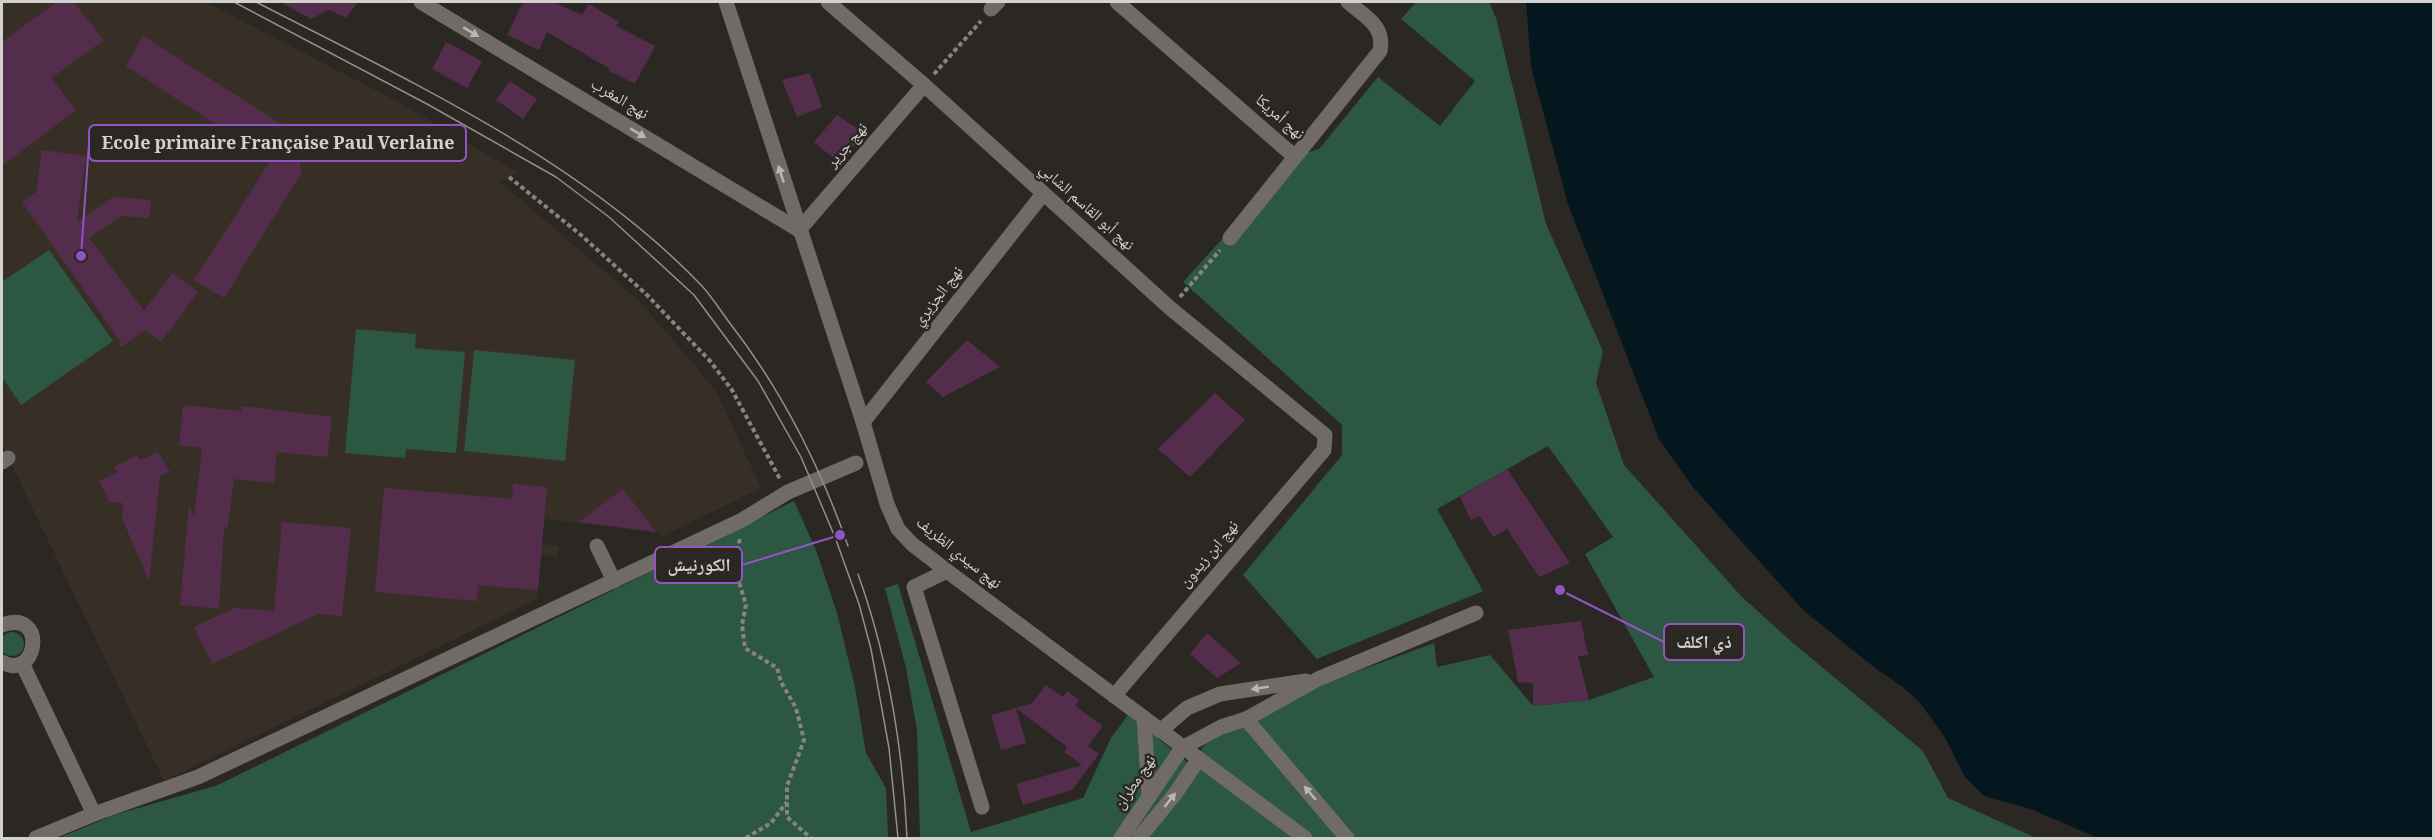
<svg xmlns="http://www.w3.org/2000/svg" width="2435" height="840" viewBox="0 0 2435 840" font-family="Georgia,'Noto Naskh Arabic',serif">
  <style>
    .built { fill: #372f26 }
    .green { fill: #2c5742 }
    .water { fill: #04171e }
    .building { fill: #542d4d }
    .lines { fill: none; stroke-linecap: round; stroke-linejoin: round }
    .path { stroke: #878480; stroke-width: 4; stroke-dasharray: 4.5 3; stroke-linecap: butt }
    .minor { stroke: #706b66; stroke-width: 15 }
    .tram { stroke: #928f8c; stroke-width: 1.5 }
    .oneway { fill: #bab8b4 }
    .labels { text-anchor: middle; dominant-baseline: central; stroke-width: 5; stroke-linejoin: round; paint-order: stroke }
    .street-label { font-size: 16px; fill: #d3d1ce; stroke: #2b2723 }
    .leader { fill: none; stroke: #9155c3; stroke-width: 2 }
    .callout-dot { fill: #9155c3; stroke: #2b2723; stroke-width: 2 }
    .callout { fill: #2b2723; stroke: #9155c3; stroke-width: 2 }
    .callout-label { font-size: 18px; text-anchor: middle; font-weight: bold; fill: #d3d1ce }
  </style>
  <rect width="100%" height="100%" fill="#2b2723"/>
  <path class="built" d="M2 2H206L404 105 518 173 500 182 639 301 698 369 717 393 761 488 663 536 656 532 545 519 542 544 559 546 558 556 541 555 537 599 164 781 2 445Z"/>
  <g class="green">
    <path d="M1416 2H1489L1496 18 1546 224 1603 351 1596 383 1624 465 1742 597 1793 643 1923 751 1948 798 2036 838H920L917 730 906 668 885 588 898 584 971 832 1083 798 1111 738 1128 715 1195 768 1202 748 1215 734 1323 684 1434 643 1437 667 1490 655 1533 706 1589 700 1654 677 1585 554 1613 537 1548 446 1437 509 1483 591 1317 659 1243 575 1342 455V425L1183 282 1299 155 1319 149 1378 77 1440 126 1475 81 1401 19Z"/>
    <path d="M49 250 113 341 21 405 2 377V282Z"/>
    <path d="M356 329 416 334 415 348 465 352 456 453 406 449 405 458 345 453Z"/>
    <path d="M474 350 575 360 565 461 464 451Z"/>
    <path d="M794 501 816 550 837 613 855 687 866 753 886 788 888 838H59L114 815 218 785Z"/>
    <circle cx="12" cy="644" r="12"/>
  </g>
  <path class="water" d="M1526 2H2433V838H2098L2031 809 1984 796 1965 777 1944 736 1920 703 1903 687 1875 668 1803 610 1692 486 1659 439 1568 204 1531 67Z"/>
  <g class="building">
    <path d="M57 2H73L104 40 51 78 76 110 2 166V42Z"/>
    <path d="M280 2H358L346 18 329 10 311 19Z"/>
    <path d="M523 2H554L582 15 589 4 619 22 616 26 655 46 635 84 609 71 610 69 547 32 539 50 507 35Z"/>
    <path d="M143 36 289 129 298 143 301 173 224 298 194 280 271 160 126 66Z"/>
    <path d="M446 42 482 61 467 88 432 69Z"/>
    <path d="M810 73 822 107 797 117 782 80Z"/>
    <path d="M510 81 537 99 523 119 496 100Z"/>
    <path d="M837 115 867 135 836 160 814 142Z"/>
    <path d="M42 150 86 156 77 222 113 197 151 200 149 218 121 216 89 238 144 311 172 273 198 292 161 342 145 330 121 347 119 344 121 342 22 202 36 192Z"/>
    <path d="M967 340 1000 367 943 397 926 382Z"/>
    <path d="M1215 393 1245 420 1190 477 1158 449Z"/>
    <path d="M183 405 241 411 242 406 332 417 327 457 277 452 274 483 234 479 228 527H224L219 609 180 605 189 506 194 516 202 448 179 445Z"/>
    <path d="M158 452 170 472 160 476 149 581 122 518 123 503 109 502 99 481 117 473 114 467 137 455 140 460Z"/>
    <path d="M1507 469 1570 563 1539 577 1507 529 1493 537 1480 516 1471 520 1460 497Z"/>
    <path d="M513 484 547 487 538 590 478 585 477 601 375 592 384 488 512 499Z"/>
    <path d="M623 489 656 532 579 522Z"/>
    <path d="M282 522 351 528 342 616 318 614 212 664 194 627 235 608 274 611Z"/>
    <path d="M1581 621 1588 655 1578 656 1589 700 1533 706V683L1518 682 1508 630Z"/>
    <path d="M1207 633 1241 663 1217 678 1190 654Z"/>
    <path d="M1046 685 1063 697 1067 691 1079 700 1075 706 1103 726 1088 746 1099 754 1072 790 1023 805 1016 784 1082 765 1064 752 1067 747 1016 708 1032 703Z"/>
    <path d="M1016 708 1026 743 1001 750 991 715Z"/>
  </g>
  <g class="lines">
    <g class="path">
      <path d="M934 74 981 21"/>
      <path d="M509 177 581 235 647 295 710 361 732 390 780 479"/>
      <path d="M1180 297 1220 250"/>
      <path d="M740 539 735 560 738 578 746 605 742 625 745 648 777 668 781 682 796 708 804 740 787 786V817L811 838"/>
      <path d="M746 838 771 823 787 802"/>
    </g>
    <g class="minor">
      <path d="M421 2 799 230"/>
      <path d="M726 2 863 422 887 504 898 529 912 544 947 571 1305 838"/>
      <path d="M828 2 924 85 1170 308 1325 435 1324 450 1114 696"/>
      <path d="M1117 2 1295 157 1380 51C1385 25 1365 17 1348 2"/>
      <path d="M991 9 998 2"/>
      <path d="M799 230 924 85"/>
      <path d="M1230 238 1295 157"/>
      <path d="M863 422 1043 194"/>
      <path d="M2 462 8 458"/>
      <path d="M597 546 614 581"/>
      <path d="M947 571 914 587 982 807"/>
      <path d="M2 625C48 608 38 682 2 662"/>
      <path d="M22 663 94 814"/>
      <path d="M1144 718 1149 795"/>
      <path d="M1246 719 1347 838"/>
      <path d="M1160 731 1187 708 1220 694 1306 681"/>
      <path d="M36 838 94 814 198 777 742 520 788 492 856 463"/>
      <path d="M1121 838 1182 748 1221 727 1246 719 1318 679 1476 613"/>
      <path d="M1139 838 1175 794 1198 760"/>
    </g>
    <g class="tram">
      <path d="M234 2 427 104 556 177 609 217 694 295 758 381 801 457 835 537 859 604 871 649 889 748 898 838"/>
      <path d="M256 2C409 81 582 160 702 286 712 297 720 310 729 322 781 389 820 466 848 546"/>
      <path d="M858 574C888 658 903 749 907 838"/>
    </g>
  </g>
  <defs><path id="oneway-solid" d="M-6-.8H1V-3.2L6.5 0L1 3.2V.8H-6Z" transform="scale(1.5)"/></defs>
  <g class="oneway">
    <use href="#oneway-solid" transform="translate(471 32) rotate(31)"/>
    <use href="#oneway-solid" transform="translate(638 133) rotate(31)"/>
    <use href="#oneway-solid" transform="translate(781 174) rotate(-108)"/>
    <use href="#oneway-solid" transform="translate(1260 688) rotate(171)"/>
    <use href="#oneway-solid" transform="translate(1310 793) rotate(-130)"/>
    <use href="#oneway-solid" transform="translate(1170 800) rotate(-52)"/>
  </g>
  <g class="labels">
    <g class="street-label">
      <text transform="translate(619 100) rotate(31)">نهج المغرب</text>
      <text transform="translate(1279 118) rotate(41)">نهج أمريكا</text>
      <text transform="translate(848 146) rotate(-49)">نهج جرير</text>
      <text transform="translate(1086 208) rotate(42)">نهج أبو القاسم الشابي</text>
      <text transform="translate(939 297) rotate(-52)">نهج الجزيري</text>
      <text transform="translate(958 554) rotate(39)">نهج سيدي الظريف</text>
      <text transform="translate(1210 555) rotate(-50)">نهج ابن زيدون</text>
      <text transform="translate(1136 783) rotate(-56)">نهج مطران</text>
    </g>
  </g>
  <path class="leader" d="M81 256L89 143M840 535L742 565M1560 590L1664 642"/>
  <g class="callout-dot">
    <circle cx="81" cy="256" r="6"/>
    <circle cx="840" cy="535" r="6"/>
    <circle cx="1560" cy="590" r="6"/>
  </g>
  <g class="callout">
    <rect x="89" y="125" width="377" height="36" rx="6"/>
    <rect x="655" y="547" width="87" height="36" rx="6"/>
    <rect x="1664" y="624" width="80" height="36" rx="6"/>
  </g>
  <g class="callout-label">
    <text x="278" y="149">Ecole primaire Française Paul Verlaine</text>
    <text x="699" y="571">الكورنيش</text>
    <text x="1704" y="648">ذي اكلف</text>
  </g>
  <rect width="2435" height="840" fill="none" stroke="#d3d1ce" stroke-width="6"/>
</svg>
